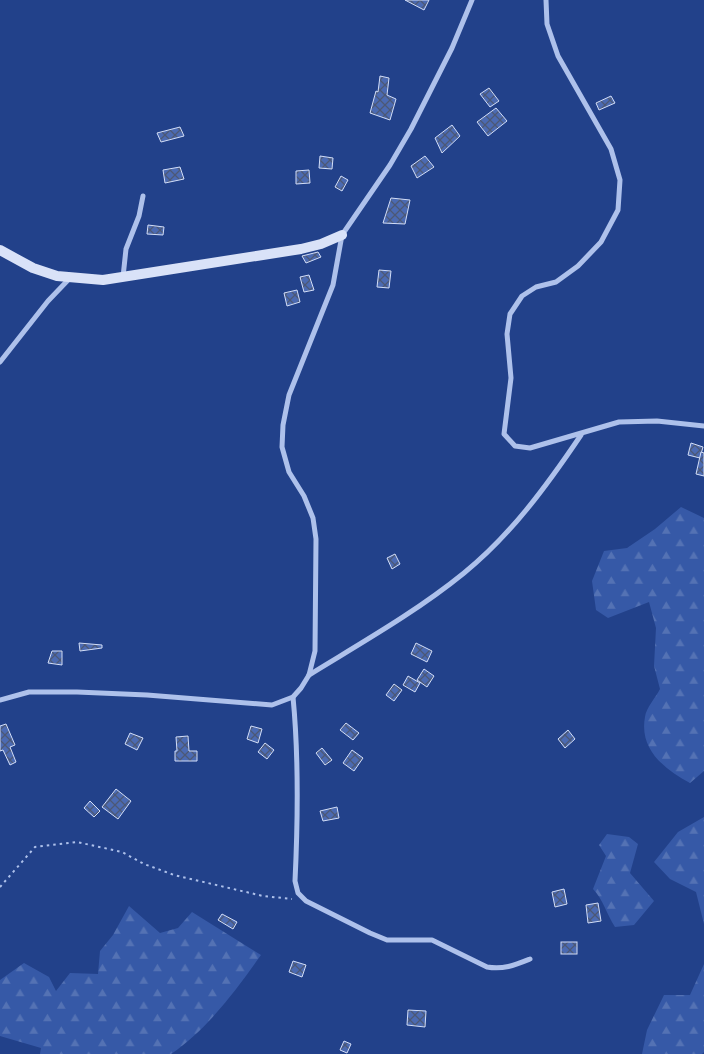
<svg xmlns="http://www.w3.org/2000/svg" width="704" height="1054" viewBox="0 0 704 1054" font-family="Helvetica,sans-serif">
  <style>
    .forest { fill: url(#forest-firs) }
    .building { fill: url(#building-cross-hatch); stroke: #d3def8 }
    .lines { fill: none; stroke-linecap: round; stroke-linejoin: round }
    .path { stroke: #aec1eb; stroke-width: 2; stroke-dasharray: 2.5 4; stroke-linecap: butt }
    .street { stroke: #aec1eb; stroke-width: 5 }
    .secondary { stroke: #d9e2f8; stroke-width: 10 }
  </style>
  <defs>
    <pattern id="forest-firs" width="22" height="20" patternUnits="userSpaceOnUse" patternTransform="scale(1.25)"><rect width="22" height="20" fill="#3659a7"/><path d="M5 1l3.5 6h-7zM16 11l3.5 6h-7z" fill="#5472b4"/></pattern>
    <pattern id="building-cross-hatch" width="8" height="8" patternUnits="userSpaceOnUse" patternTransform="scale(1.25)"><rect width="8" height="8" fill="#4b6ab2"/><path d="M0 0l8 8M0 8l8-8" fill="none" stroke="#4c5875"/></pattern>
  </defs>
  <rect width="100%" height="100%" fill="#22418a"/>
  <g class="forest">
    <path d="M681 507 704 518V771L690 783C664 769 639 749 645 717 646 708 656 697 660 689L654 666 656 628 649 602 608 618 596 610 592 581 604 551 627 548 655 529Z"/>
    <path d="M704 817V924L696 892 670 879 654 862 678 832Z"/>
    <path d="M607 834 629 837 638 844 630 873 654 901 634 925 615 927C606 913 603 899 593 889L606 856 599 845Z"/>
    <path d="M129 906 160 933 178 928 192 912 261 955C235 991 208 1029 171 1054H40L41 1048 0 1036V980L24 963 49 977 56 991 70 973 98 974 100 951 113 935Z"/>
    <path d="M704 964V1052L702 1054H642L647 1030 664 995H690Z"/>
  </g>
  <g class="building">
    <path d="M405 0H429L424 10Z"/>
    <path d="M380 76 389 78 387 95 396 99 390 120 370 113 376 91 378 92Z"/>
    <path d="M489 88 499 101 490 107 480 94Z"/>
    <path d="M611 96 615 103 599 110 596 103Z"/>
    <path d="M496 108 507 121 488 136 477 122Z"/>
    <path d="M452 125 460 136 442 153 435 138Z"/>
    <path d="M180 127 184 136 161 142 157 133Z"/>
    <path d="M320 156 333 158 332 169 319 168Z"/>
    <path d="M425 156 434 167 417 178 411 166Z"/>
    <path d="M180 167 184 179 165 183 163 170Z"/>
    <path d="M309 170 310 183 296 184V171Z"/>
    <path d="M341 176 348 180 342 191 335 187Z"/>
    <path d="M391 198 410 200 405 224 383 223Z"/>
    <path d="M148 225 164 227 163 235 147 234Z"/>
    <path d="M318 252 321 257 306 263 302 256Z"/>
    <path d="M379 270 391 271 389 288 377 287Z"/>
    <path d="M309 275 314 290 304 292 300 277Z"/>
    <path d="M297 290 300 302 287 306 284 293Z"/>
    <path d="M691 443 703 447 700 458 688 455Z"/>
    <path d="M701 452 704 453V476L696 474Z"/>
    <path d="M395 554 400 564 392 569 387 558Z"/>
    <path d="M79 643 102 645V648L80 651Z"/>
    <path d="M416 643 432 651 427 662 411 654Z"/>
    <path d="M52 651H62V665L48 663Z"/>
    <path d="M424 669 434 676 427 687 417 680Z"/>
    <path d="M408 676 420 683 415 692 403 685Z"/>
    <path d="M394 684 402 690 394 701 386 695Z"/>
    <path d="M346 723 359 733 353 740 340 730Z"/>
    <path d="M6 724 15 745 10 747 16 762 10 765 3 750 0 751V726Z"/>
    <path d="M251 726 262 729 258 743 247 739Z"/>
    <path d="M568 730 575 739 565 748 558 739Z"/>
    <path d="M130 733 143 738 137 750 125 744Z"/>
    <path d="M188 736 189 751H197V761H175V751H177L176 737Z"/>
    <path d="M265 743 274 750 267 759 258 752Z"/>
    <path d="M322 748 332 760 325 765 316 753Z"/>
    <path d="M352 750 363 758 354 771 343 763Z"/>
    <path d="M116 789 131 801 118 819 102 807Z"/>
    <path d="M90 801 100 811 94 817 84 808Z"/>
    <path d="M337 807 339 818 323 821 320 811Z"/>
    <path d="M564 889 567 904 555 907 552 892Z"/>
    <path d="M598 903 601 921 588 923 586 905Z"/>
    <path d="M222 914 237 922 233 929 218 920Z"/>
    <rect x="561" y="942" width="16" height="12"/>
    <path d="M293 961 306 965 302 977 289 972Z"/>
    <path d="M408 1010 426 1011 425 1027 407 1025Z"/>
    <path d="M344 1041 351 1044 347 1053 340 1050Z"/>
  </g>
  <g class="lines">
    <path class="path" d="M0 887 35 847 77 842 122 852 144 864 174 875 263 896 292 899"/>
    <g class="street">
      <path d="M546 0 547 24 558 56 611 149 620 180 618 210 601 242 578 266 556 282 536 287 522 296 510 314 507 334 511 378 504 434 515 446 530 448 619 422 657 421 704 426"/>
      <path d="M123 277 126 249 139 216 143 196"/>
      <path d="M0 362 48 301 70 278"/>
      <path d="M309 675C361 643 416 612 464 573 511 535 548 484 581 435"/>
      <path d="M293 697C299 759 298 819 295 881L298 893 306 901 370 933 387 940H432L487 967C503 970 515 965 530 959"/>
      <path d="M0 700 29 692H77L147 695 272 705 293 697 301 688 309 675 315 651 316 539 313 518 304 496 289 472 282 447 283 425 289 395 333 285 342 235 390 165 411 129 452 48 472 0"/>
    </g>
    <path class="secondary" d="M0 250 33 268 57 276 103 280 301 249 321 244 342 235"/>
  </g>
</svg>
